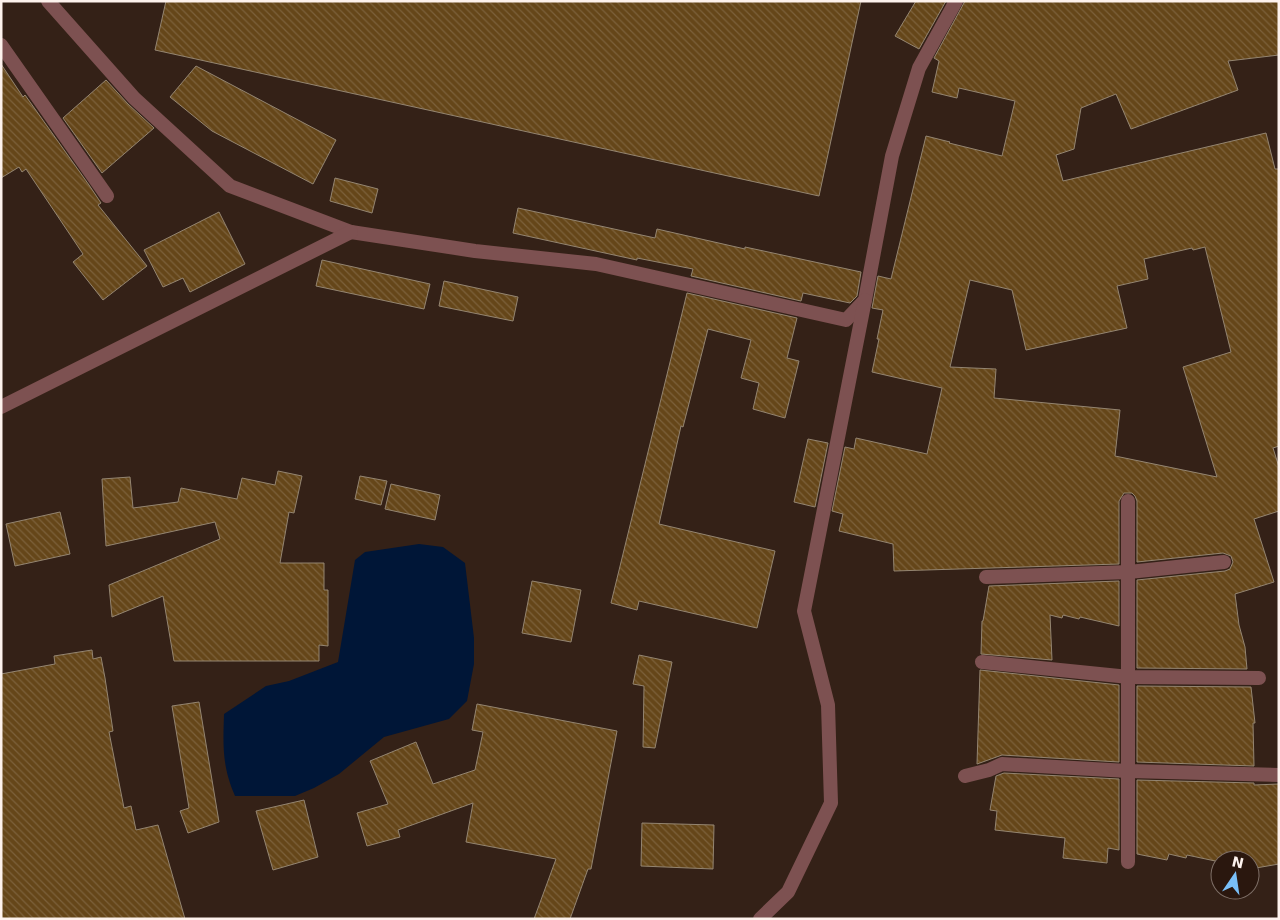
<svg xmlns="http://www.w3.org/2000/svg" width="1280" height="920" viewBox="0 0 1280 920" font-family="'DejaVu Sans',sans-serif">
  <style>
    .water { fill: #001637 }
    .building { fill: url(#building-back-hatch); stroke: #948571; fill-rule: evenodd }
    .lines { fill: none; stroke-linecap: round; stroke-linejoin: round }
    .minor { stroke: #7d5151; stroke-width: 14 }
  </style>
  <defs>
    <pattern id="building-back-hatch" width="6" height="6" patternUnits="userSpaceOnUse" patternTransform="scale(1.25)"><rect width="6" height="6" fill="#654619"/><path d="M-1 5l2 2M0 0l6 6M5-1l2 2" fill="none" stroke="#7c613b"/></pattern>
  </defs>
  <rect width="100%" height="100%" fill="#342117"/>
  <path class="water" d="M419 544 443 547 465 563 474 638V664L467 701 449 719 384 737 339 774 314 788 295 796H235C222 766 223 746 224 714L266 686 289 681 338 662 355 560 365 552Z"/>
  <g class="building">
    <path d="M166 1H861L819 196 155 50Z"/>
    <path d="M916 1H946L919 49 895 36Z"/>
    <path d="M965 1H1279V55L1228 61 1238 90 1131 129 1116 94 1081 108 1074 149 1056 155 1063 181 1266 133 1275 169H1279V446L1273 448 1279 467V511L1254 519 1274 582 1235 594 1239 625 1245 647 1247 669 1137 668V580L1225 571 1230 569 1233 562 1231 556 1223 553 1137 562V501L1135 496 1132 493H1124L1119 501V564L894 571 893 544 839 531 843 514 832 511 845 447 854 449 856 438 927 454 942 388 872 372 879 339H877L883 310 872 308 878 276 891 279 926 136 950 142 949 143 1002 156 1015 101 959 88 957 98 932 92 939 61 934 58ZM1205 247 1231 352 1183 367 1217 477 1115 456 1120 410 994 398 996 369 950 367 970 280 1012 290 1026 350 1127 328 1117 286 1148 279 1144 259 1192 248 1193 250Z"/>
    <path d="M1 64 23 97 25 95 89 185 101 203 98 205 147 266 103 300 73 262 83 254 26 169 22 172 19 167 1 178Z"/>
    <path d="M196 66 336 140 313 184 212 131 170 97Z"/>
    <path d="M106 80 128 104 154 128 102 173 63 118Z"/>
    <path d="M335 178 378 189 372 213 330 201Z"/>
    <path d="M518 208 655 238 657 229 745 249V247L861 272 857 296 850 303 803 293 801 301 691 276 693 269 637 258V260L513 233Z"/>
    <path d="M219 212 245 264 190 292 183 278 163 287 144 250Z"/>
    <path d="M322 260 430 284 424 309 316 286Z"/>
    <path d="M444 281 518 297 513 321 439 306Z"/>
    <path d="M687 293 797 318 787 358 799 361 785 418 753 409 759 383 741 378 751 340 708 329 683 427 681 426 659 524 775 551 757 628 639 601 637 610 611 603Z"/>
    <path d="M808 439 828 443 815 507 794 502Z"/>
    <path d="M278 471 302 476 294 513 289 512 280 563H324V590H328V646L319 645V661H174L163 596 112 617 109 585 220 539 215 522 106 546 102 479 130 477 133 508 178 502 181 488 237 499 242 478 275 485Z"/>
    <path d="M360 476 387 481 381 505 355 499Z"/>
    <path d="M391 484 440 495 435 520 385 509Z"/>
    <path d="M60 512 70 554 15 566 6 524Z"/>
    <path d="M532 581 581 590 571 642 522 633Z"/>
    <path d="M1119 581V626L1080 617 1079 619 1063 615 1062 618 1050 615 1052 660 981 654 982 621H983L989 586Z"/>
    <path d="M92 650 93 659 101 657 105 678 113 731 109 732 124 808 131 806 136 830 158 825 185 919H1V674L55 664 54 656Z"/>
    <path d="M639 655 672 662 655 748 643 747 644 686 633 684Z"/>
    <path d="M980 670 1119 685V762L1002 755 977 764Z"/>
    <path d="M1137 686 1251 687 1255 723H1253L1254 766 1137 762Z"/>
    <path d="M199 702 219 822 188 833 180 811 189 808 172 706Z"/>
    <path d="M477 704 617 731 591 869H588L570 919H534L556 859 466 842 473 803 398 830 400 837 367 846 357 813 388 804 370 761 416 742 433 784 475 770 483 732 472 730Z"/>
    <path d="M1004 773 1119 779V850L1108 848 1107 863 1063 858 1065 838 995 830 997 811 990 810 996 776Z"/>
    <path d="M1137 780 1254 783V785L1279 784V864L1250 869V860H1220V862L1187 855 1186 858 1169 854 1167 860 1137 854Z"/>
    <path d="M304 800 318 857 273 870 256 811Z"/>
    <path d="M642 823 714 825 713 869 641 866Z"/>
  </g>
  <g class="lines">
    <g class="minor">
      <path d="M48 1 134 98 230 186 351 232 475 251 596 264 846 320 865 300 892 156 919 68 956 1"/>
      <path d="M1 45 107 196"/>
      <path d="M1 407 351 232"/>
      <path d="M986 577 1129 572 1224 562"/>
      <path d="M982 662 1129 677 1259 678"/>
      <path d="M965 776 989 770 1002 764 1128 771 1279 775"/>
      <path d="M1128 862V501"/>
      <path d="M760 919 788 892 831 803 828 705 804 611 865 300"/>
    </g>
  </g>
  <rect width="1280" height="920" fill="none" stroke="#fdf2ed" stroke-width="5"/>
  <g transform="translate(1235 875) rotate(13)"><circle r="24" fill="#2a170e" stroke="#7e6f67"/>
  <path d="M0-4L9 19L0 12L-9 19Z" fill="#79bff8"/>
  <text y="-8" font-size="14" font-weight="bold" text-anchor="middle" fill="#fdf2ed">N</text>
  </g>
</svg>
